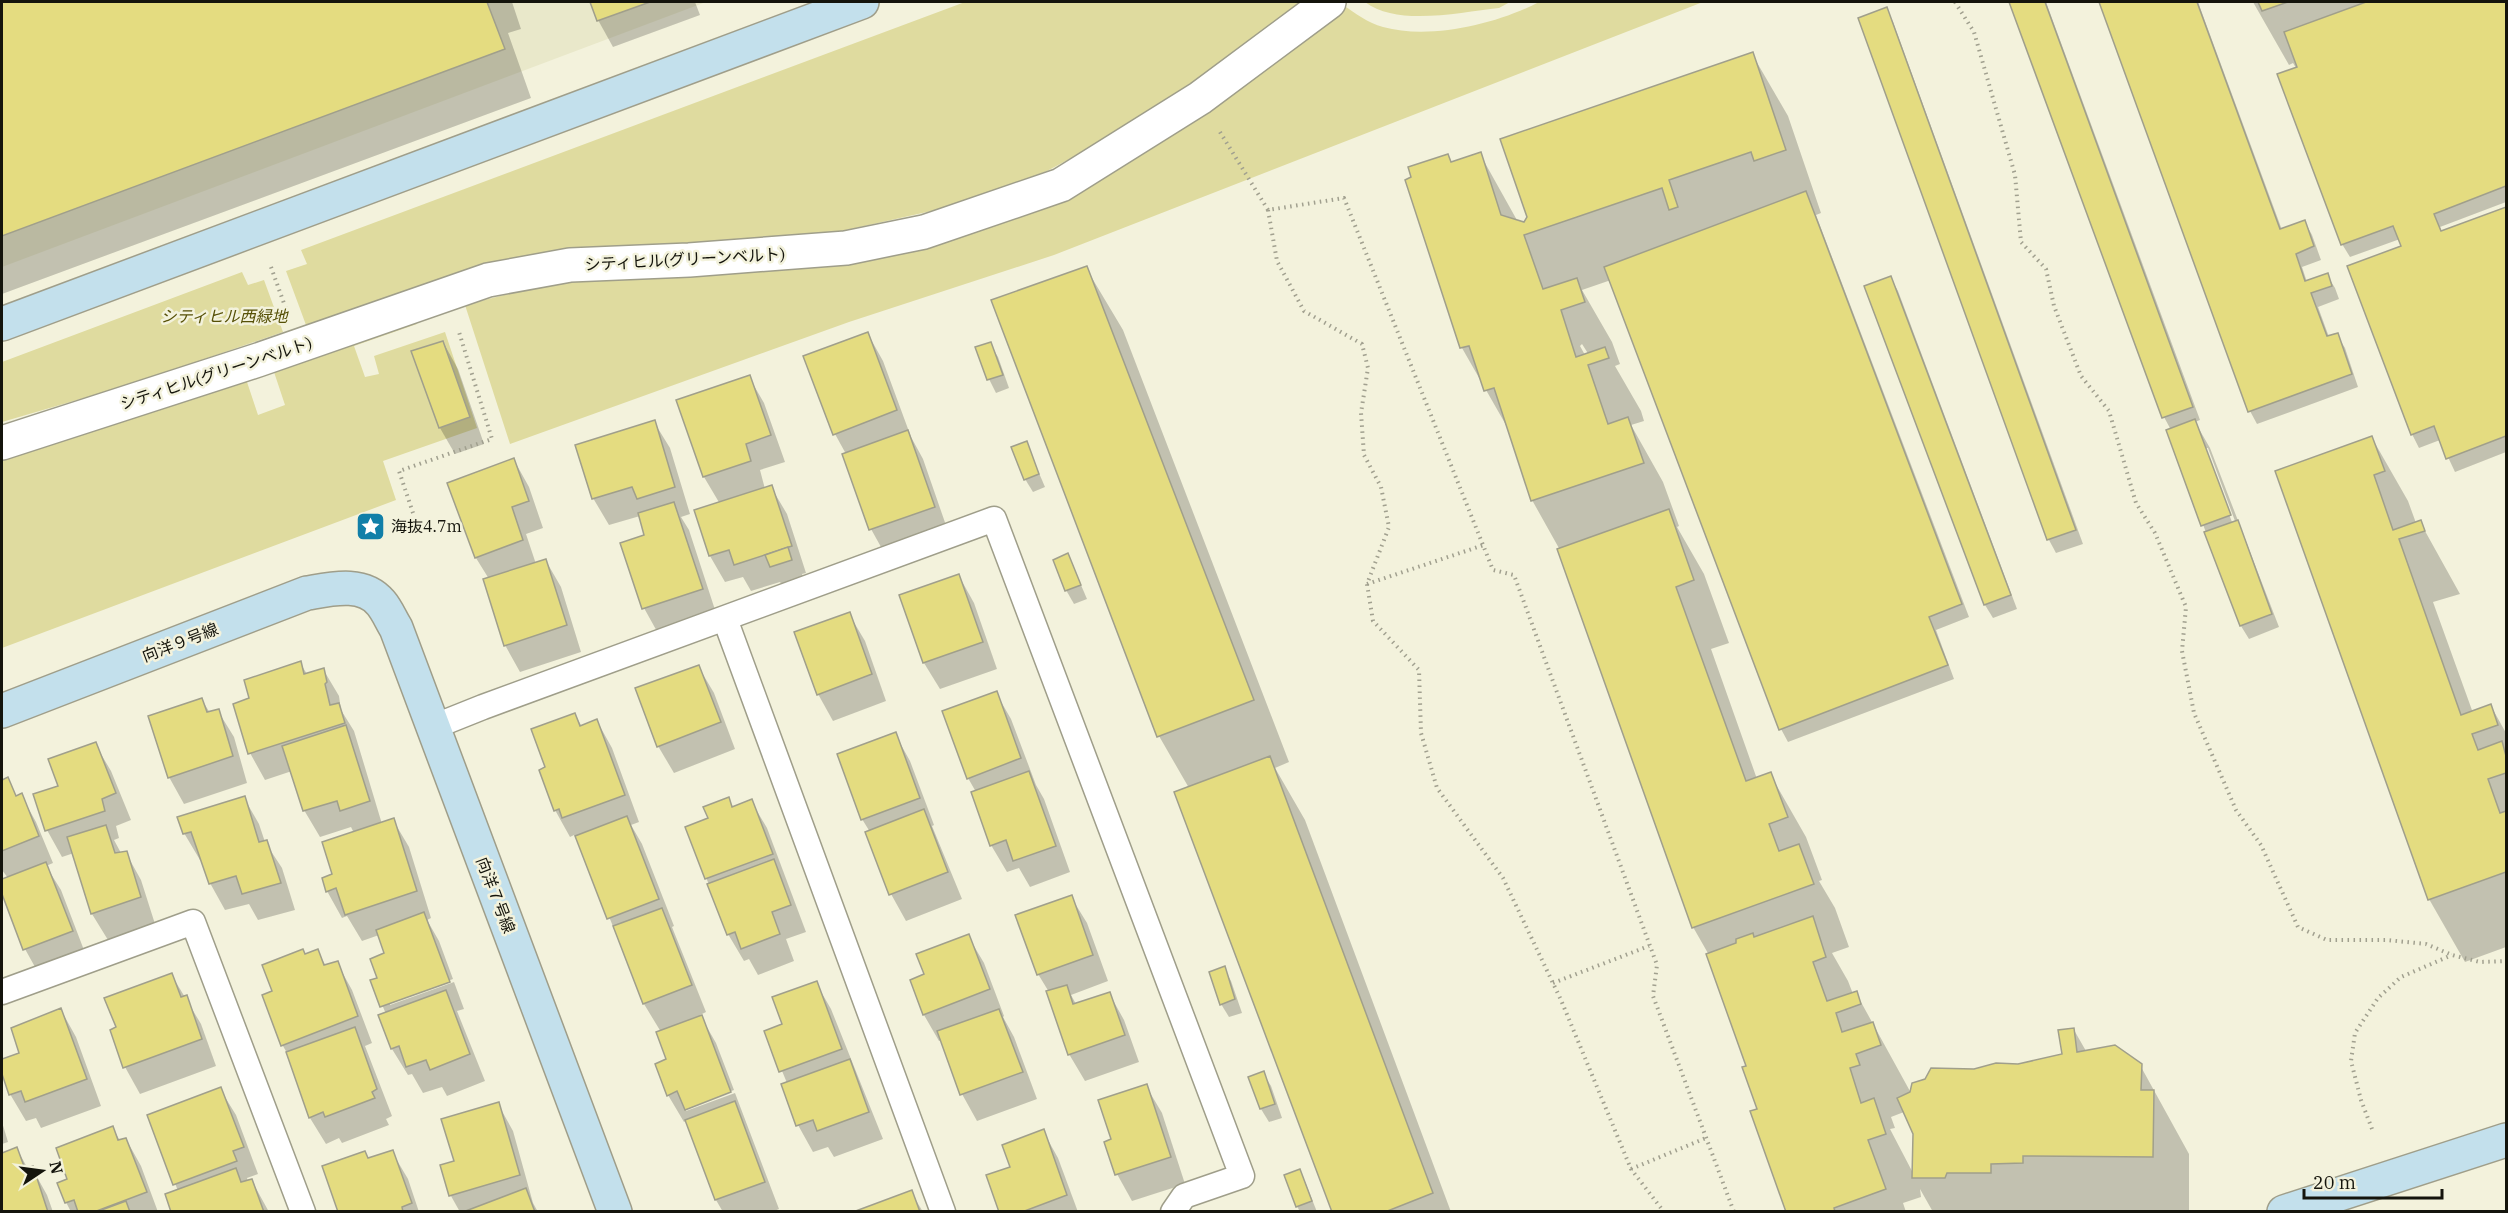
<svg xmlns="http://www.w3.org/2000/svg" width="2508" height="1213" viewBox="0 0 2508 1213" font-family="'IBM Plex Serif','Noto Sans JP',serif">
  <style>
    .built { fill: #e9e8ca }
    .green { fill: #dfdb9f }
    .shadow { fill: #0003; fill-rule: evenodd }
    .building { fill: #e4dc80; stroke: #a09f8b; stroke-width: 1.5 }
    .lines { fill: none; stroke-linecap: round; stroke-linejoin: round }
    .lane-casing { stroke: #9f9e8a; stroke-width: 27 }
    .street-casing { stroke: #9f9e8a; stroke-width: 36 }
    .secondary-casing { stroke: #9f9e8a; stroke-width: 36 }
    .path { stroke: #a1a08f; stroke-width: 4; stroke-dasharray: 1.5 4.5; stroke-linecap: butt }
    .lane { stroke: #fff; stroke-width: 24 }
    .street { stroke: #fff; stroke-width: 33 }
    .secondary { stroke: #c3e0ec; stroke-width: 33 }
    .labels { text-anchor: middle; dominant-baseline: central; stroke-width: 5; stroke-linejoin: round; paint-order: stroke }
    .street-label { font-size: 16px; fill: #14140c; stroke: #f3f2dc }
    .park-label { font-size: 16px; font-style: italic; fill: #565006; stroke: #f3f2dc }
    .poi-label { font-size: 16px; fill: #14140c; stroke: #f3f2dc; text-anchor: start }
  </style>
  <rect width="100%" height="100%" fill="#f3f2dc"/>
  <path class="built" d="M2 2H706L2 267Z"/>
  <g class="green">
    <path d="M965 2H1302L1201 80 1127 128 1047 171 958 205 842 231 432 283 306 325 286 271 307 264 301 250Z"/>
    <path d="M1365 2H1510L1499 8C1460 12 1398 27 1365 2Z"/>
    <path d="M1539 2H1703L1054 255 849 322 510 444 465 305 563 280 951 240C996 225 1040 209 1082 188 1177 139 1260 71 1343 5 1355 13 1368 23 1383 27 1430 40 1497 24 1539 2Z"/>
    <path d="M242 272 248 285 264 280 283 332 135 383 2 422V362Z"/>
    <path d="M415 319 417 324 354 346 365 377 379 374 374 356 445 332 477 428 383 461 396 500 2 648V457L246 379 258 415 285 405 273 369Z"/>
  </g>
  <g class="shadow">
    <path d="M2 2H512L521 29 508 33 531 98 2 294Z"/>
    <path d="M591 2H695L700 15 613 47 598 20Z"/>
    <path d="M2010 2H2046L2200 420 2195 422 2210 448 2279 627 2249 639 2241 626 2168 431 2171 430 2164 417ZM2204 448H2208L2235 521 2232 522Z"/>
    <path d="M2100 2H2198L2282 230 2305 222 2312 235 2321 260 2302 267 2307 282 2327 275 2335 288 2339 299 2318 307 2329 337 2337 335 2345 348 2358 387 2257 424 2250 411Z"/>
    <path d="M2253 2H2506V202L2440 227 2442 232 2506 208V452L2455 472 2440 440 2419 448 2412 434 2403 247 2400 239 2350 257 2342 244 2296 68 2293 63 2289 65Z"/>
    <path d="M1886 9 1893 22 2083 544 2056 553 2049 540 1860 19Z"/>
    <path d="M1752 54 1788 116 1821 213 1816 215 1969 617 1936 630 1954 679 1788 742 1781 729 1611 280 1582 290 1612 342 1620 364 1615 366 1641 411 1644 421 1631 425 1663 482 1679 526 1677 527 1704 574 1729 643 1711 649 1757 779 1770 774 1806 837 1822 880 1819 881 1835 908 1849 947 1832 953 1848 981 1853 994 1856 993 1911 1093 1974 1070 2018 1065 2064 1055 2074 1030 2086 1051 2140 1065 2189 1154V1212H1933L1920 1189 1921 1197 1903 1203 1906 1212H1787L1748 1067 1709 955 1693 927 1560 550 1532 500 1510 432 1462 348 1407 181 1447 156 1452 163 1480 154 1518 222 1525 224ZM1582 344 1589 355H1585L1580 346ZM1904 1112 1914 1134 1913 1173 1890 1129 1895 1128 1891 1117Z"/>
    <path d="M1086 268 1123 330 1289 762 1275 768 1305 820 1451 1212H1333L1189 788 1159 736Z"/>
    <path d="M1891 278 1898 291 2017 609 1993 618 1985 605 1866 287Z"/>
    <path d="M868 334 883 361 911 437 923 459 949 534 886 556 871 529 846 454 835 434Z"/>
    <path d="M443 342 458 369 484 444 455 454 440 428 413 352Z"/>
    <path d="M990 344 998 357 1009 388 996 393 989 379Z"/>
    <path d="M749 377 764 403 785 462 760 470 765 489 771 487 787 514 806 573 802 574 807 587 787 593 780 582 751 591 743 577 725 582 710 556 720 504 704 477 678 401Z"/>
    <path d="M654 422 670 448 690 514 681 517 689 530 717 616 659 635 644 608 622 544 646 536 640 516 609 525 593 498Z"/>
    <path d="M2372 438 2408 501 2416 523 2420 522 2460 594 2433 602 2473 713 2491 706 2506 733V947L2465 962 2429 899 2277 472Z"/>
    <path d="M1026 443 1045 487 1033 492 1025 479Z"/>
    <path d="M514 460 529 487 543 528 526 534 536 564 546 561 561 587 581 652 520 672 505 645 489 579 476 558 449 484Z"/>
    <path d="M1068 555 1087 599 1074 604 1066 590Z"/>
    <path d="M959 576 974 603 997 669 940 689 924 663 901 596Z"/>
    <path d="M849 614 865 641 886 701 833 721 818 694Z"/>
    <path d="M300 663 307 674 323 669 339 696 341 710 354 731 382 824 393 820 409 847 431 918 427 920 439 941 453 979 390 1002V1005L454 982 464 1009 457 1011 485 1081 447 1096 442 1087 423 1093 412 1074 408 1075 392 1049 380 1016 386 1014 372 981 379 979 386 954 379 935 362 941 347 916 342 918 327 891 354 833 351 827 320 837 304 810 292 771 265 780 250 753 251 699Z"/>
    <path d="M698 666 714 693 735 749 674 773 658 746Z"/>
    <path d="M996 693 1011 719 1036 785 1044 799 1070 872 1030 887 1019 868 1007 872 991 845 976 792 968 778Z"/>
    <path d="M202 700 210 713 218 711 234 737 247 783 184 804 169 777Z"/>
    <path d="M575 714 582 727 597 721 612 748 639 822 631 825 642 844 674 926 672 927 706 1012 700 1015 716 1043 734 1090 686 1108V1111L735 1093 779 1209 772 1212H723L716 1200 687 1120 684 1122 668 1095V1060L661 1032 644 1004 580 844 574 835 570 837 555 810 547 768Z"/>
    <path d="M895 734 910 761 934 825 932 826 962 899 906 921 891 894 870 832 862 819Z"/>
    <path d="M95 744 111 771 131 820 116 826 119 838 114 840 121 853H126L141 880 155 924 108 940 92 914 74 853 62 857 47 830 60 787Z"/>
    <path d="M7 779 17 797 21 795 36 822 53 863 46 866 61 890 87 958 40 976 25 949 2 890V881L8 878 2 870V781Z"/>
    <path d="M244 798 259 824 265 842 282 868 295 910 258 920 249 904 225 910 210 883 202 859 200 860 184 833Z"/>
    <path d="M728 799 734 808 751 801 767 828 806 932 786 939 794 961 758 975 749 959 744 961 728 934 687 828 710 819Z"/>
    <path d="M1071 897 1087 923 1108 981 1071 995 1076 1004 1109 993 1124 1020 1139 1062 1085 1081 1069 1054 1049 992 1038 974Z"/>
    <path d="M968 936 984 963 1004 1016 1003 1017 1014 1037 1037 1099 977 1121 962 1094 942 1040 939 1041 924 1015 912 981 926 975Z"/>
    <path d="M317 951 326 966 337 963 352 990 372 1043 365 1046 392 1116 386 1119 389 1125 342 1143 339 1138 326 1144 310 1118 291 1060 283 1046 264 995 274 992 305 955Z"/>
    <path d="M1224 968 1231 981 1242 1013 1229 1017 1221 1004Z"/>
    <path d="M171 974 201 1024 216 1066 140 1094 125 1067Z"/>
    <path d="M816 983 831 1009 883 1139 834 1157 828 1147 813 1152 798 1125 787 1083 766 1032 784 1025Z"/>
    <path d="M61 1010 76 1037 101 1106 41 1128 36 1118 26 1121 10 1094 2 1070V1061L21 1053Z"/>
    <path d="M1263 1073 1271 1086 1282 1118 1269 1122 1261 1109 1250 1077Z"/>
    <path d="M1146 1086 1162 1113 1185 1184 1132 1201 1117 1174 1113 1140Z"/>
    <path d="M220 1089 236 1115 258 1174 247 1178 248 1182 252 1181 269 1212H173L178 1191 149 1116Z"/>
    <path d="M498 1104 513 1131 533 1203 538 1212H460L451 1196 442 1166 455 1162Z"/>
    <path d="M2 1122 8 1142 2 1144Z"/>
    <path d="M113 1128 120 1141 126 1139 141 1166 158 1212H71L66 1202 69 1180Z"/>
    <path d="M1043 1131 1058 1158 1078 1212H1001L1012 1167Z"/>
    <path d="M17 1149 28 1169 32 1168 47 1195 53 1212H2V1155Z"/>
    <path d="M392 1152 408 1179 419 1212H340Z"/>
    <path d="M1299 1171 1306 1184 1317 1212H1300L1297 1206Z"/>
    <path d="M911 1192 923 1212H858Z"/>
  </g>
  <g class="building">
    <path d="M2 2H487L505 49 2 236Z"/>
    <path d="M590 2H650L597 21Z"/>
    <path d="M2009 2H2045L2193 407 2162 418Z"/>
    <path d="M2099 2H2197L2280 229 2305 220 2314 246 2296 254 2305 281 2328 273 2332 286 2311 293 2327 336 2338 333 2352 374 2248 412Z"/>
    <path d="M2258 2H2288L2262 11Z"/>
    <path d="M2366 2H2506V186L2434 214 2441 231 2506 207V436L2446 459 2434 426 2411 435 2347 266 2401 246 2393 226 2341 245 2277 74 2297 67 2284 32Z"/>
    <path d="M1887 7 2076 530 2047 540 1858 18Z"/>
    <path d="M1753 52 1786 150 1754 161 1751 152 1669 180 1678 207 1669 210 1662 188 1524 235 1543 289 1577 278 1585 302 1561 310 1576 357 1605 347 1609 358 1588 365 1608 424 1628 417 1644 463 1531 501 1494 388 1484 391 1469 346 1460 348 1405 180 1411 177 1408 167 1448 154 1451 162 1481 152 1501 215 1524 222 1527 217 1500 139Z"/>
    <path d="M1806 191 1962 604 1929 617 1948 665 1779 730 1604 267Z"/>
    <path d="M1087 266 1254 700 1157 737 991 300Z"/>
    <path d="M1891 276 2011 595 1984 605 1864 286Z"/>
    <path d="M868 332 897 410 833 435 803 356Z"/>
    <path d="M443 341 470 417 439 428 411 351Z"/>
    <path d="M991 342 1003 375 987 380 975 347Z"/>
    <path d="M750 375 771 435 746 444 751 461 703 477 676 400Z"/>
    <path d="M2195 419 2231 515 2201 526 2166 430Z"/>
    <path d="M655 420 675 487 637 499 632 487 592 499 575 445Z"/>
    <path d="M908 430 935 507 869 530 842 454Z"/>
    <path d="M2372 436 2385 471 2374 475 2393 530 2421 520 2425 531 2399 539 2461 715 2491 704 2498 725 2472 734 2478 750 2502 741 2506 756V773L2488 779 2500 813 2506 811V872L2428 900 2275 471Z"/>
    <path d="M1027 441 1039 474 1024 480 1011 447Z"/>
    <path d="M514 458 529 501 512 507 523 540 475 558 447 483Z"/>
    <path d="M772 485 792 546 734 565 729 550 709 556 694 510Z"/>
    <path d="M674 502 703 589 642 609 620 543 644 535 638 513Z"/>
    <path d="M1669 509 1694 580 1676 587 1746 781 1771 772 1788 817 1769 824 1779 851 1799 844 1814 884 1692 928 1557 549Z"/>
    <path d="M2238 520 2272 614 2240 626 2204 532Z"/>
    <path d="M788 547 792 560 770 567 765 555Z"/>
    <path d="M1068 553 1081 585 1065 591 1053 560Z"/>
    <path d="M546 559 567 625 504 646 483 579Z"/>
    <path d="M959 574 983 642 923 663 899 595Z"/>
    <path d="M850 612 872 674 817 695 794 632Z"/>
    <path d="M301 661 304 674 324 668 327 682 325 684 330 705 339 703 345 723 248 754 233 704 249 698 244 680Z"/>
    <path d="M699 665 721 722 657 747 635 688Z"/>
    <path d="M997 691 1021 758 967 779 942 711Z"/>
    <path d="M202 698 207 712 219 709 233 756 168 778 148 716Z"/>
    <path d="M575 713 580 726 597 719 625 795 562 818 559 809 554 811 539 770 545 767 531 729Z"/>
    <path d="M346 725 370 801 340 811 337 801 303 811 282 746Z"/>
    <path d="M896 732 920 798 861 820 837 754Z"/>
    <path d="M96 742 116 793 102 799 105 811 45 831 33 794 58 786 48 759Z"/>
    <path d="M1270 756 1433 1193 1385 1212H1332L1174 792Z"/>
    <path d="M1029 771 1056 846 1013 861 1006 840 990 846 971 792Z"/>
    <path d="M8 777 16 796 22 793 39 836 2 851V780Z"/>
    <path d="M245 796 259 842 267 840 281 883 242 894 236 876 209 884 191 832 183 834 177 817Z"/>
    <path d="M729 797 732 807 752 799 773 854 705 879 685 827 708 818 703 807Z"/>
    <path d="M924 809 948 872 889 895 865 832Z"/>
    <path d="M627 816 659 899 607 919 575 836Z"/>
    <path d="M394 818 417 891 345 915 336 888 326 892 322 878 332 874 322 842Z"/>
    <path d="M106 825 115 853 127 851 141 897 91 914 67 837Z"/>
    <path d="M774 859 791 905 772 912 780 934 741 949 735 932 727 935 707 884Z"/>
    <path d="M46 862 73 931 23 950 2 894V879Z"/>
    <path d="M1072 895 1093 955 1037 975 1015 915Z"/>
    <path d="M662 908 692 985 643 1004 613 926Z"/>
    <path d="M424 912 450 982 380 1007 370 980 377 978 370 959 384 953 376 930Z"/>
    <path d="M1813 916 1826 957 1813 962 1827 1001 1857 991 1861 1004 1836 1013 1842 1032 1873 1022 1881 1045 1856 1054 1860 1065 1850 1068 1861 1103 1874 1098 1886 1134 1868 1140 1886 1189 1834 1208 1835 1212H1786L1750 1111 1757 1109 1742 1067 1746 1066 1706 954 1736 943V939L1753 933 1754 937Z"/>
    <path d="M969 934 990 989 923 1015 910 980 924 974 916 954Z"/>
    <path d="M303 949 305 954 318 949 324 965 338 961 358 1016 281 1046 262 995 272 991 262 965Z"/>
    <path d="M1225 966 1235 999 1220 1005 1209 972Z"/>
    <path d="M172 973 181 997 187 995 202 1039 123 1068 110 1030 116 1027 104 998Z"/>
    <path d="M817 981 842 1049 779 1072 764 1031 782 1024 772 997Z"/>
    <path d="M1067 985 1073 1004 1110 992 1125 1035 1068 1055 1046 991Z"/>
    <path d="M446 990 470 1054 430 1070 426 1060 406 1067 399 1046 391 1049 378 1015Z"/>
    <path d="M61 1008 87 1079 25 1102 21 1091 9 1095 2 1074V1059L19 1053 11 1028Z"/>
    <path d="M999 1009 1023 1072 960 1095 937 1031Z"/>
    <path d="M702 1015 731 1092 685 1110 677 1091 667 1096 655 1064 666 1059 656 1032Z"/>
    <path d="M355 1027 377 1089 372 1092 375 1098 325 1117 323 1112 309 1118 286 1052Z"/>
    <path d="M2074 1028 2077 1052 2115 1045 2142 1064 2141 1090H2154L2153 1157 2023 1156V1163L1991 1164V1173H1947L1945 1178H1912L1913 1134 1897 1098 1910 1092 1912 1083 1925 1079 1931 1068 1974 1069 1996 1063 2018 1064 2062 1054 2058 1030Z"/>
    <path d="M850 1059 869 1112 817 1131 813 1120 796 1126 781 1084Z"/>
    <path d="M1264 1071 1275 1104 1260 1109 1248 1077Z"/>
    <path d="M1147 1084 1171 1157 1115 1175 1104 1142 1111 1139 1098 1100Z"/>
    <path d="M221 1087 244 1147 233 1151 237 1161 173 1185 147 1115Z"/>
    <path d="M735 1101 765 1182 715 1200 685 1120Z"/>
    <path d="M499 1102 520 1175 449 1196 440 1165 454 1161 441 1119Z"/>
    <path d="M113 1126 118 1140 126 1138 147 1192 94 1212H78L74 1200 65 1203 57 1183 67 1179 56 1148Z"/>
    <path d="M1044 1129 1067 1195 1022 1212H999L986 1175 1010 1167 1002 1145Z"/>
    <path d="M17 1147 25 1169 33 1166 48 1212H2V1153Z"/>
    <path d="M393 1150 412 1203 402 1207 403 1212H338L322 1166 365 1151 368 1158Z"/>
    <path d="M236 1168 241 1182 252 1179 264 1212H171L165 1194Z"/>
    <path d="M1300 1169 1312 1201 1296 1207 1284 1175Z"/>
    <path d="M526 1188 535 1212H463Z"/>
    <path d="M912 1190 920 1212H853Z"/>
    <path d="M126 1201 130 1212H96Z"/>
  </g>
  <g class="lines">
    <defs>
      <g id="lane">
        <path d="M725 619 943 1212"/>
        <path d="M433 727 483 707 994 519 1242 1176 1184 1196 1173 1212"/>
        <path d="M2 992 193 922 303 1212"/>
      </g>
      <path id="street" d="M2 443 258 360 488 280 570 265 689 260 846 248 924 232 1061 185 1200 98 1329 2"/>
      <g id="secondary">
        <path d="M2 324 862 2"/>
        <path d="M2 711 307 593C331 589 363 581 381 603 387 610 391 620 396 628L615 1212"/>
        <path d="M2284 1212 2506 1140"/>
      </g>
    </defs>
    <use href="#lane" class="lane-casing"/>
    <use href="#street" class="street-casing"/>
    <use href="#secondary" class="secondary-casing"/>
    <g class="path">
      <path d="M1955 2 1974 32 2015 175 2021 242 2046 269 2054 306 2081 376 2109 411 2136 503 2155 533 2186 607 2182 651 2194 713 2236 810 2261 845 2298 927 2327 940H2387L2426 944 2452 955 2480 962 2506 961"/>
      <path d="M1220 132 1268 210 1344 198 1493 570 1514 575 1657 965 1653 996 1734 1212"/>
      <path d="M1268 210 1277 261 1304 311 1362 344 1368 368 1361 413 1364 455 1381 487 1389 527 1367 584 1373 621 1419 670 1421 733 1437 788 1503 878 1561 1000 1631 1169 1664 1212"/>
      <path d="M271 267 286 309"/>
      <path d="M413 513 399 471 492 439 459 332"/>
      <path d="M1367 584 1484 545"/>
      <path d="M1553 983 1649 946"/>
      <path d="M2372 1129 2361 1100 2351 1061 2355 1033 2378 998 2401 977 2452 955"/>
      <path d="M1631 1169 1706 1138"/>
    </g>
    <use href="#lane" class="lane"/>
    <use href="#street" class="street"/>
    <use href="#secondary" class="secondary"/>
  </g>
  <defs>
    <symbol id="sight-square" viewBox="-11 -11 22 22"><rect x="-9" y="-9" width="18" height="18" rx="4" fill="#117fa8" stroke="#f3f2dc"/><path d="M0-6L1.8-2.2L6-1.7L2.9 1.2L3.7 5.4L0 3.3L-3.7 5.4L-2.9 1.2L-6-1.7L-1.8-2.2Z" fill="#fff"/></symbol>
  </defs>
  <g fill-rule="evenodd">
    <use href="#sight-square" x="354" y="510" width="33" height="33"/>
  </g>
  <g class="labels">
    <g class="street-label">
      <text transform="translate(685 259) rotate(-3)">シティヒル(グリーンベルト)</text>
      <text transform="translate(216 373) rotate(-18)">シティヒル(グリーンベルト)</text>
      <text transform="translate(180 642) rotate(-21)">向洋９号線</text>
      <text transform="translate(496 895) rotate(69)">向洋７号線</text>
    </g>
    <g class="park-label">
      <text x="224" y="316">シティヒル西緑地</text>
    </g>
    <g class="poi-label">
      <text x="391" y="526">海抜4.7m</text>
    </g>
  </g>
  <rect width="2508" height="1213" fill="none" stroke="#14140c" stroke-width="6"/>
  <g transform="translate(42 1171) rotate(77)" stroke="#f3f2dc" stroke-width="4.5" paint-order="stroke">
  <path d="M0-4.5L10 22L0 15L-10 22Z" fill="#14140c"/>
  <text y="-9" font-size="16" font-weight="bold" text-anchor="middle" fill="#14140c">N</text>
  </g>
  <path d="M2304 1189v9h138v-9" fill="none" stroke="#14140c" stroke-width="3"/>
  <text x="2313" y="1189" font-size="18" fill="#14140c" stroke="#f3f2dc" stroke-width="4.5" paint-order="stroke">20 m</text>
</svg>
